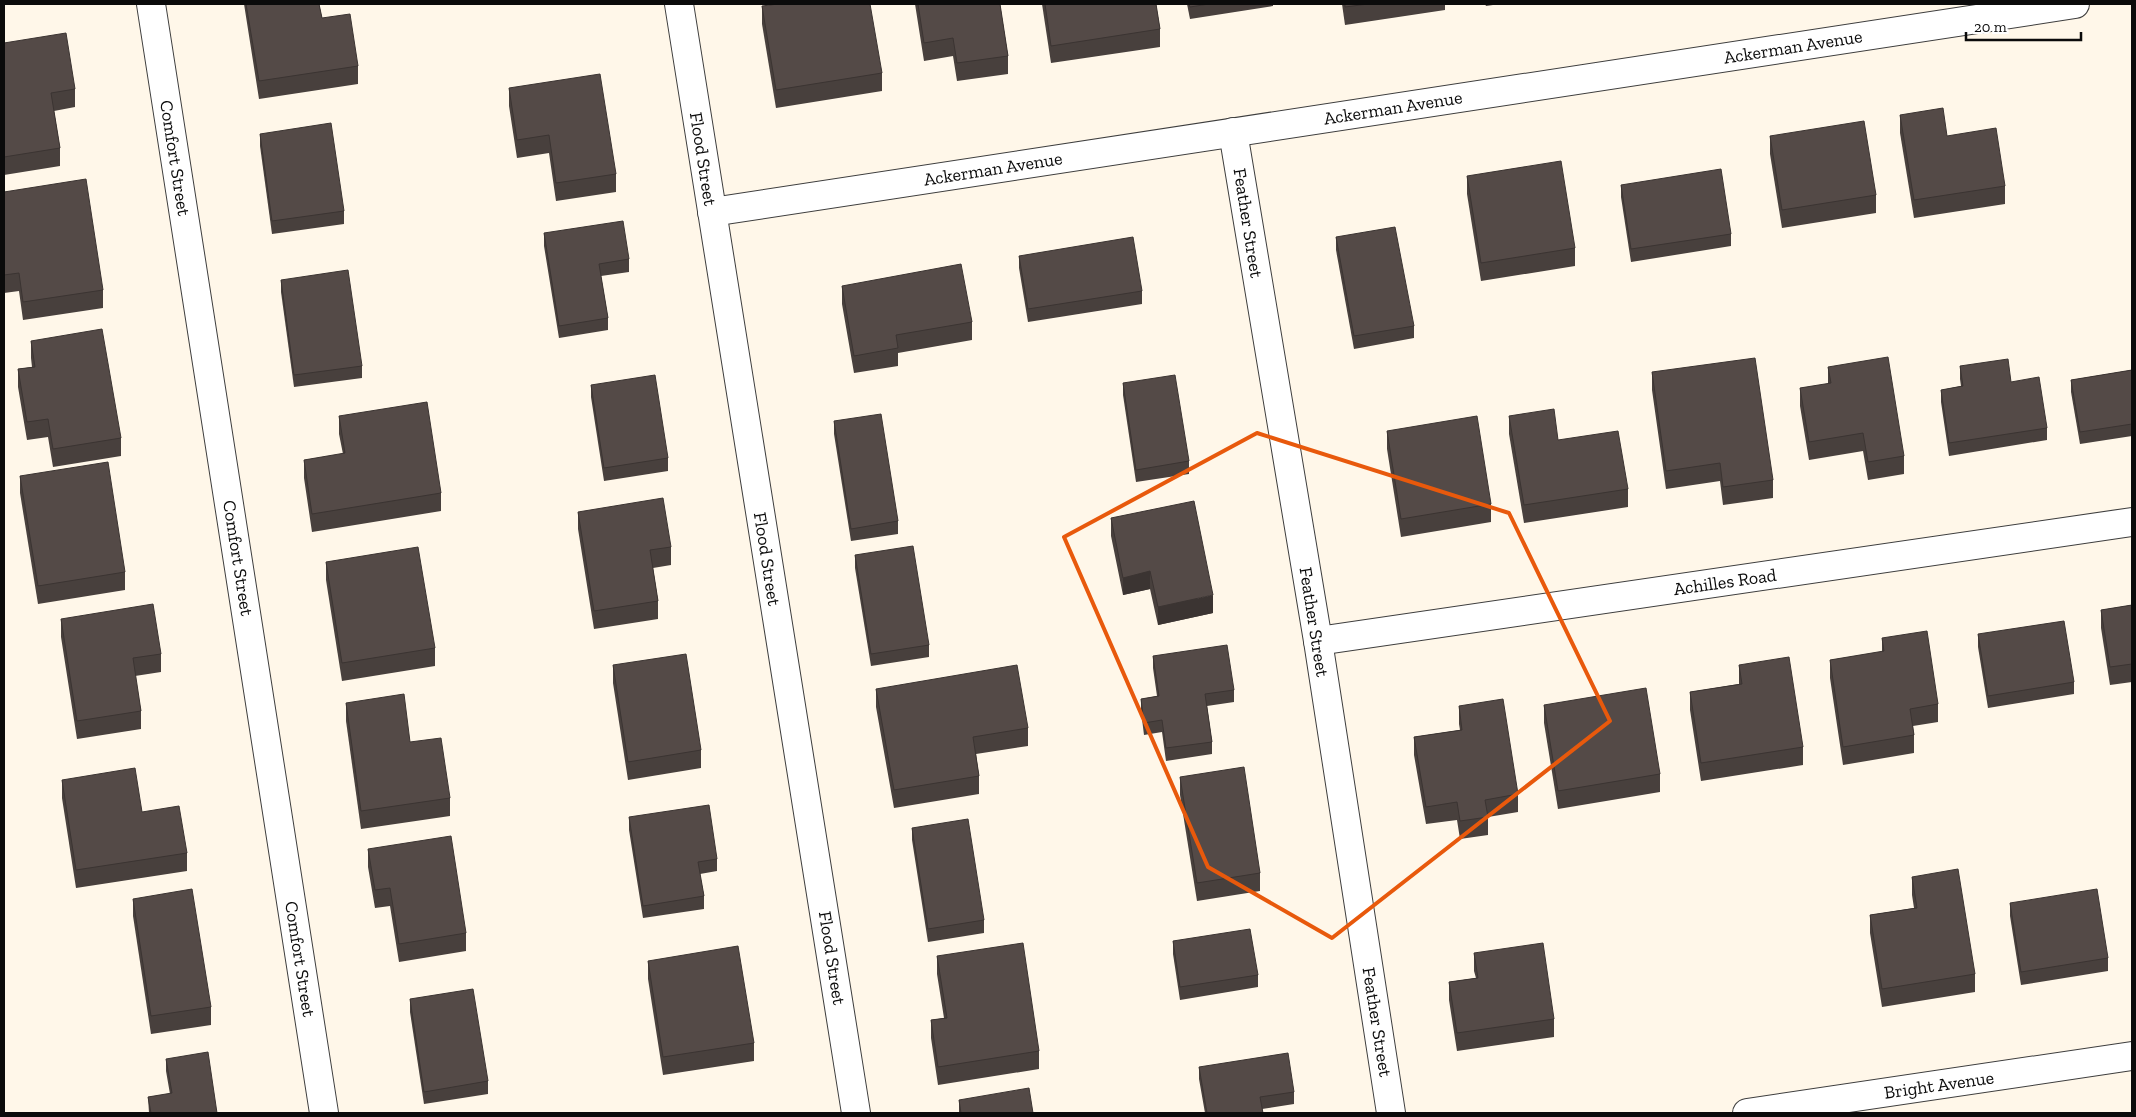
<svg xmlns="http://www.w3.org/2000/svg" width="2136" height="1117" viewBox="0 0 2136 1117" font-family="'Zilla Slab',serif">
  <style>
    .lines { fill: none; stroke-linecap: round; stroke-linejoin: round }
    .minor-casing { stroke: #3e3e3e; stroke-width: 30 }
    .minor { stroke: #fff; stroke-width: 28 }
    .wall { fill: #48403d }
    .shaded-wall { fill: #3b3432 }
    .building { fill: #544a47; stroke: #3b3432 }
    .marked { fill: none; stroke: #e8590c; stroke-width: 4; stroke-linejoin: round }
    .labels { text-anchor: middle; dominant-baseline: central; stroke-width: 5; stroke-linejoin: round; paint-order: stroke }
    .street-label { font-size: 18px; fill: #0b0b0b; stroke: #fff }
  </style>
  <rect width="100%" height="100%" fill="#fff7e9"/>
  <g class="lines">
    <defs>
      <g id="minor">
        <path d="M151 4 324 1113"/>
        <path d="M679 4 856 1113"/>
        <path d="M1233 132 1318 641 1391 1113"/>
        <path d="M712 212 2075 4"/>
        <path d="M1318 641 2132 522"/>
        <path d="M1747 1113 2132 1056"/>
      </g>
    </defs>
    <use href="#minor" class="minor-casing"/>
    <use href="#minor" class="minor"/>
  </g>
  <g class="wall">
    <path d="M244 4H319L322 18 358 66V84L259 99Z"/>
    <path d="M915 4H1000L1008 56V74L957 81 953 56 924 61Z"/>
    <path d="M1042 4H1156L1160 29V47L1051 63Z"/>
    <path d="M1187 4H1273V6L1190 19Z"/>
    <path d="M1342 4H1445V10L1345 25Z"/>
    <path d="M1485 4H1500L1486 6Z"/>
    <path d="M762 6 882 73V91L776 108 762 24Z"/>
    <path d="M4 43 75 89V107L54 111 60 148V166L4 175Z"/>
    <path d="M509 88 616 174V192L556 201 549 153 517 158 509 106Z"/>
    <path d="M1900 115 1947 136 2005 186V204L1914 218 1900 133Z"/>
    <path d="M260 134 344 211V224L272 234 260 146Z"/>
    <path d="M1770 136 1876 195V213L1782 228 1770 154Z"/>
    <path d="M1467 176 1575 248V266L1481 281 1467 194Z"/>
    <path d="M1621 185 1731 234V246L1631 262 1621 197Z"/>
    <path d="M4 192 103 290V308L23 320 19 291 4 293Z"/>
    <path d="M544 233 629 259V272L601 276 608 318V330L559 338 544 246Z"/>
    <path d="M1336 237 1414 326V338L1354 349 1336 250Z"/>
    <path d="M1019 256 1142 291V304L1028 322 1019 268Z"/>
    <path d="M281 280 362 366V378L294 387 281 292Z"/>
    <path d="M842 286 972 322V340L898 353V366L854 373 842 304Z"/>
    <path d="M31 341 121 438V456L53 467 48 437 27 440 18 387V369L32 367 31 358Z"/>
    <path d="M1960 366 2011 382 2047 428V440L1949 456 1941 402V390L1961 386 1960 379Z"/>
    <path d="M1828 367 1904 456V474L1868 480 1863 451 1809 460 1800 406V388L1828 384Z"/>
    <path d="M2132 370V436L2080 444 2071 392V380Z"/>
    <path d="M1652 372 1773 480V498L1723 505 1720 481 1666 489 1652 390Z"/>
    <path d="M1123 383 1189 461V474L1136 482 1123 395Z"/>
    <path d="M591 385 668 458V471L604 481 591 397Z"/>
    <path d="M339 416 441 493V511L312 532 304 478V460L343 454 339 434Z"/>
    <path d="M1509 416 1628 489V507L1524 523 1509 434Z"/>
    <path d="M834 421 898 521V534L851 541 834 434Z"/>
    <path d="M1387 431 1491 504V522L1401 537 1387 449Z"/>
    <path d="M20 476 125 572V590L38 604 20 493Z"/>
    <path d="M578 512 671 547V565L653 568 658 601V619L594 629 578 529Z"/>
    <path d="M1111 518 1213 613 1158 625 1150 589 1123 595 1111 536Z"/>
    <path d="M855 555 929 645V657L871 666 855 568Z"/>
    <path d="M326 562 435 648V666L342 681 326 580Z"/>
    <path d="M2132 605V682L2110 685 2101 628V610Z"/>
    <path d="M61 619 161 654V672L135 676 141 711V729L77 739 61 637Z"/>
    <path d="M1978 634 2074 682V694L1988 708 1978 647Z"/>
    <path d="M1882 638 1938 704V722L1913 726 1914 735V753L1843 765 1830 678V660L1882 652Z"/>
    <path d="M1153 656 1234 690V702L1207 706 1212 742V754L1166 761 1162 732 1144 735 1141 711V699L1157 696 1153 668Z"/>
    <path d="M613 665 701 750V768L628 780 613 683Z"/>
    <path d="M1739 665 1803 747V765L1701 781 1690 710V692L1739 684Z"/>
    <path d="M876 689 1028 728V746L976 754 979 776V794L894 808 876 707Z"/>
    <path d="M346 703 410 742 450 798V816L361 829 346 721Z"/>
    <path d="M1544 705 1660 774V792L1558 809 1544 723Z"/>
    <path d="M1459 706 1518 794V812L1488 817V835L1460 839 1457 820 1426 824 1414 755V737L1460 730 1459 724Z"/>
    <path d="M1180 777 1260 873V891L1197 901 1180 795Z"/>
    <path d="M62 780 142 812 187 853V871L76 888 62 798Z"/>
    <path d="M629 817 717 859V871L700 874 704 896V909L643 918 629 830Z"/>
    <path d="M912 828 984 920V933L928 942 912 840Z"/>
    <path d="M368 849 466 933V951L399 962 390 906 375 908 368 867Z"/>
    <path d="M1912 877 1975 974V992L1882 1007 1870 933V915L1914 908 1912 895Z"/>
    <path d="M133 899 211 1007V1025L151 1034 133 916Z"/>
    <path d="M2010 903 2108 958V971L2021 985 2010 916Z"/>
    <path d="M1173 941 1258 975V987L1180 1000 1173 954Z"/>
    <path d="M1474 953 1554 1019V1037L1457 1051 1449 1000V982L1476 978 1474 971Z"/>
    <path d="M937 956 1039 1051V1069L938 1085 931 1038V1020L944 1018 937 974Z"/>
    <path d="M648 961 754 1043V1061L663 1075 648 979Z"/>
    <path d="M410 999 488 1081V1094L424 1104 410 1012Z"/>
    <path d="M166 1059 217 1113H149L148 1097 170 1094 166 1071Z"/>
    <path d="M1199 1067 1294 1092V1104L1262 1109 1263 1113H1205L1199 1079Z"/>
    <path d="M959 1100 1033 1113H959Z"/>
  </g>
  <g class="shaded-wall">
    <path d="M1150 571V589L1123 595V578Z"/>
    <path d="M1213 595V613L1158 625V607Z"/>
  </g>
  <g class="building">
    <path d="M246 4H319L322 18 350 14 358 66 259 81Z"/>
    <path d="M778 4H870L882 73 776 90 762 6Z"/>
    <path d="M918 4H1000L1008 56 957 63 953 38 924 43Z"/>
    <path d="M1045 4H1156L1160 29 1051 46Z"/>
    <path d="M1189 4H1209L1190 7Z"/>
    <path d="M1345 4H1368L1345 7Z"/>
    <path d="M66 33 75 89 51 93 60 148 4 157V43Z"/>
    <path d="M600 74 616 174 556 183 549 135 517 140 509 88Z"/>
    <path d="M1943 108 1947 136 1996 128 2005 186 1914 200 1900 115Z"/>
    <path d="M1864 121 1876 195 1782 210 1770 136Z"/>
    <path d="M331 123 344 211 272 221 260 134Z"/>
    <path d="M1561 161 1575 248 1481 263 1467 176Z"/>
    <path d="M1721 169 1731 234 1631 249 1621 185Z"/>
    <path d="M86 179 103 290 23 302 19 273 4 275V192Z"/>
    <path d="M623 221 629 259 599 264 608 318 559 326 544 233Z"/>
    <path d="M1395 227 1414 326 1354 336 1336 237Z"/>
    <path d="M1133 237 1142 291 1028 309 1019 256Z"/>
    <path d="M961 264 972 322 896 335 898 348 854 356 842 286Z"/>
    <path d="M348 270 362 366 294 375 281 280Z"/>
    <path d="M102 329 121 438 53 449 48 419 27 422 18 369 35 367 31 341Z"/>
    <path d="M1888 357 1904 456 1868 462 1863 433 1809 442 1800 388 1831 383 1828 367Z"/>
    <path d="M1755 358 1773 480 1723 487 1720 463 1666 471 1652 372Z"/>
    <path d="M2008 359 2011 382 2039 377 2047 428 1949 443 1941 390 1963 386 1960 366Z"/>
    <path d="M2132 370V424L2080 432 2071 380Z"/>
    <path d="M655 375 668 458 604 468 591 385Z"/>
    <path d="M1175 375 1189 461 1136 470 1123 383Z"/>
    <path d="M427 402 441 493 312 514 304 460 345 453 339 416Z"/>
    <path d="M1554 409 1558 440 1618 431 1628 489 1524 505 1509 416Z"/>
    <path d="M881 414 898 521 851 529 834 421Z"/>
    <path d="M1477 416 1491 504 1401 519 1387 431Z"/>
    <path d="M108 462 125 572 38 586 20 476Z"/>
    <path d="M663 498 671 547 650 550 658 601 594 611 578 512Z"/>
    <path d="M1194 501 1213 595 1158 607 1150 571 1123 578 1111 518Z"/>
    <path d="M913 546 929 645 871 654 855 555Z"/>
    <path d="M418 547 435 648 342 663 326 562Z"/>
    <path d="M153 604 161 654 133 658 141 711 77 721 61 619Z"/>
    <path d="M2132 605V664L2110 667 2101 610Z"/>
    <path d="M2064 621 2074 682 1988 696 1978 634Z"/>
    <path d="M1927 631 1938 704 1910 709 1914 735 1843 747 1830 660 1884 651 1882 638Z"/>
    <path d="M1227 645 1234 690 1205 694 1212 742 1166 748 1162 720 1144 723 1141 699 1159 696 1153 656Z"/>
    <path d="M686 654 701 750 628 762 613 665Z"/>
    <path d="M1789 657 1803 747 1701 763 1690 692 1742 684 1739 665Z"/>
    <path d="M1017 665 1028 728 973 737 979 776 894 790 876 689Z"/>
    <path d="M1646 688 1660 774 1558 791 1544 705Z"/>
    <path d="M404 694 410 742 441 738 450 798 361 811 346 703Z"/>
    <path d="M1503 699 1518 794 1485 800 1488 817 1460 821 1457 802 1426 807 1414 737 1462 730 1459 706Z"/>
    <path d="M1244 767 1260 873 1197 883 1180 777Z"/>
    <path d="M135 768 142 812 179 806 187 853 76 870 62 780Z"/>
    <path d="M709 805 717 859 698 862 704 896 643 906 629 817Z"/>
    <path d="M968 819 984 920 928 929 912 828Z"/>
    <path d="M451 836 466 933 399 944 390 888 375 890 368 849Z"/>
    <path d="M1958 869 1975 974 1882 989 1870 915 1917 908 1912 877Z"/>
    <path d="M192 889 211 1007 151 1016 133 899Z"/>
    <path d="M2097 889 2108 958 2021 972 2010 903Z"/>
    <path d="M1250 929 1258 975 1180 987 1173 941Z"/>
    <path d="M1023 943 1039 1051 938 1067 931 1020 947 1018 937 956Z"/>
    <path d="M1543 943 1554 1019 1457 1033 1449 982 1478 978 1474 953Z"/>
    <path d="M738 946 754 1043 663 1057 648 961Z"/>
    <path d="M473 989 488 1081 424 1092 410 999Z"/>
    <path d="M208 1052 217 1113H151L148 1097 172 1093 166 1059Z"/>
    <path d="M1288 1053 1294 1092 1260 1097 1263 1113H1207L1199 1067Z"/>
    <path d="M1029 1088 1033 1113H961L959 1100Z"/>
  </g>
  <path class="marked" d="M1257 433 1509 513 1610 721 1332 938 1208 867 1064 537Z"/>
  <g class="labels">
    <g class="street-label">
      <text transform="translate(1793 47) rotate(-9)">Ackerman Avenue</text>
      <text transform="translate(1393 108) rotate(-9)">Ackerman Avenue</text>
      <text transform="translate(175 158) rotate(81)">Comfort Street</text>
      <text transform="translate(703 159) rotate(81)">Flood Street</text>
      <text transform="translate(993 169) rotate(-9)">Ackerman Avenue</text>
      <text transform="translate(1248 223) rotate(81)">Feather Street</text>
      <text transform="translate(238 558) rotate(81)">Comfort Street</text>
      <text transform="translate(767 559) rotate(81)">Flood Street</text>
      <text transform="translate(1725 582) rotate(-8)">Achilles Road</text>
      <text transform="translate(1314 622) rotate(81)">Feather Street</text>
      <text transform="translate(832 958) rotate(81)">Flood Street</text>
      <text transform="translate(300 959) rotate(81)">Comfort Street</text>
      <text transform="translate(1377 1022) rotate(81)">Feather Street</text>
      <text transform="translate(1939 1085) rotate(-8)">Bright Avenue</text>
    </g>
  </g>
  <rect width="2136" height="1117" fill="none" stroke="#0b0b0b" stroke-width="10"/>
  <path d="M1966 32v8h115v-8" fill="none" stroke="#0b0b0b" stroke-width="2.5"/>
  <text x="1974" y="32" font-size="15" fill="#0b0b0b" stroke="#ffffff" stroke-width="4" paint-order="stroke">20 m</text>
</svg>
